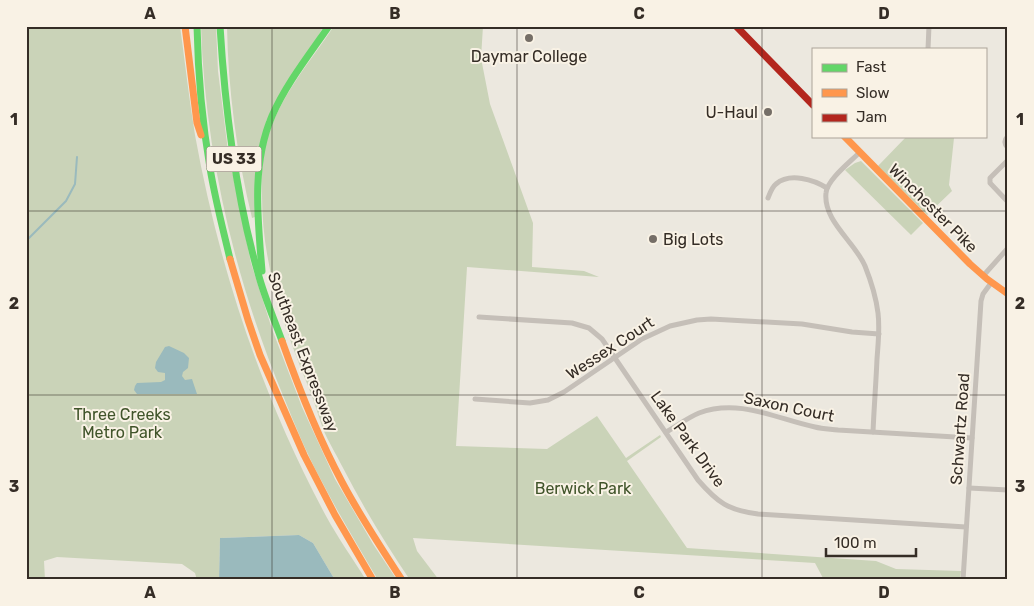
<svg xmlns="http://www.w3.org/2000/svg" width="1034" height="606" viewBox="0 0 1034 606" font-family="Rubik,sans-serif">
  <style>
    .green { fill: #cad3b8 }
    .water { fill: #9ababd }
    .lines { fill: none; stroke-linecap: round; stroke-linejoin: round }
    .stream { stroke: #9ababd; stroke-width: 2 }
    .street { stroke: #c5bfb8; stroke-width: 5 }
    .fast { stroke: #63d668; stroke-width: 7 }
    .slow { stroke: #ff974d; stroke-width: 7 }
    .jam { stroke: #b3261e; stroke-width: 7 }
    .grid { fill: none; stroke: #352d26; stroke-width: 1; stroke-opacity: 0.55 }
    .poi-dot { fill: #756e67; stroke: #f9f2e5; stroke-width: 2 }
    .labels { text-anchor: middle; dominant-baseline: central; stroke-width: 4; stroke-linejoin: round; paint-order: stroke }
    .shield { fill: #f9f2e5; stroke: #70685f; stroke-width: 1 }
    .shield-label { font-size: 15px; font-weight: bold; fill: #352d26 }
    .poi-label { font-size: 16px; fill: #352d26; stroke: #f9f2e5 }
    .street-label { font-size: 16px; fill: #352d26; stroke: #f9f2e5 }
    .park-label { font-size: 16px; fill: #40542a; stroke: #f9f2e5 }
    .neatline { fill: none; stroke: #352d26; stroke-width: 2 }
    .grid-label { font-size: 16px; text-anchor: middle; font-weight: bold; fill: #352d26 }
  </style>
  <rect width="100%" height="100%" fill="#ece8df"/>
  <g class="green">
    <path d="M26 26H180C185 62 189 99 195 135 219 268 262 397 326 516 338 538 353 559 366 580H335L313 543 299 535 220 538 219 580H197L195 573 182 564 57 557 44 561 45 580H26Z"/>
    <path d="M201 26H216L218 71 228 151 251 263 272 329 302 407 335 479 373 544 397 580H378C358 546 338 513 320 478 306 452 295 425 284 398 235 280 205 154 201 26Z"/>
    <path d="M227 26H324L266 121 255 217 252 218C237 156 228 90 227 26Z"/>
    <path d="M334 26H483L481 58 490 104 533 223 532 267 584 271 599 277 467 267 456 446 547 449 597 416 626 458 660 435 661 437 627 461 687 548 876 561 896 569 961 571 960 580H824L815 563 413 538 417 551 439 580H410C385 543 362 505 342 466 336 454 328 441 323 429 318 415 314 400 308 386 283 325 262 263 262 196 261 177 262 158 267 140 279 97 310 62 334 26Z"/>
    <path d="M907 136 954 138 949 185 952 191 927 215 878 166Z"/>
    <path d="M861 161 923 223 911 235 845 170 855 163Z"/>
  </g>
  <g class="water">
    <path d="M169 346 184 353 189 358 188 368 183 372 182 376 185 380 192 379 197 394H137L134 390 135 386 137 383 161 382 165 380V373L158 372 155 368 156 362 165 347Z"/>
    <path d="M299 535 313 543 335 580H219L220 538Z"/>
  </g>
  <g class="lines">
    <path class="stream" d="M26 241 66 201 75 184 77 157"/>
    <g class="street">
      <path d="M928 49 929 26"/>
      <path d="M1008 136C1004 140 1004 144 1008 148"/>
      <path d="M859 153C850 162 827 180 826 193 823 221 855 242 865 266 871 281 876 297 878 313 880 329 878 344 877 359 876 383 874 408 873 432"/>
      <path d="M1008 160 990 178V183L1008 202"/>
      <path d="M768 198C770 193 772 187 776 184 790 172 814 180 827 188"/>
      <path d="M983 276 1008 248"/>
      <path d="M479 317 572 323 589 328 602 339 698 480C718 503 728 510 758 514L966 527"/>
      <path d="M475 399 530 403 548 400 564 392 642 339 670 326 697 320 711 319 802 324 852 332 879 334"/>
      <path d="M666 432C677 426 687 418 699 413 739 398 777 419 815 427 823 429 831 429 838 430L972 438"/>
      <path d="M969 488 1008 490"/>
      <path d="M963 580 981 301 983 294 991 283"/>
    </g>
    <g class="fast">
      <path d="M197 26C198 74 202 121 210 168 215 199 223 229 230 259"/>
      <path d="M220 26C225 109 235 193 258 273 264 296 274 319 282 341"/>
      <path d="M262 271C258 220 251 165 272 116 286 84 309 55 329 26"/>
    </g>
    <g class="slow">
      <path d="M185 26 197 123 201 135"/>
      <path d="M844 136 970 264 987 279 1008 294"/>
      <path d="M230 259 248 320 260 355 304 455 335 515 373 580"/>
      <path d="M282 341C299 389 318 437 342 482 360 516 381 548 402 580"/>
    </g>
    <path class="jam" d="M736 26 813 105"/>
  </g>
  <path class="grid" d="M272 26V580M517 26V580M762 26V580M26 211H1008M26 395H1008"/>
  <g class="poi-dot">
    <circle cx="529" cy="38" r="5"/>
    <circle cx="768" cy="112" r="5"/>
    <circle cx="653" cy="239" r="5"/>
  </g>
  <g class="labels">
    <rect class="shield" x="206.5" y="146.5" width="55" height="25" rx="4"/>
    <g class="shield-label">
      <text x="234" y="159">US 33</text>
    </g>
    <g class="poi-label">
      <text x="529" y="56">Daymar College</text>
      <text x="758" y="112" text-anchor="end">U-Haul</text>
      <text x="663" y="239" text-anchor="start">Big Lots</text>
    </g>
    <g class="street-label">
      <text transform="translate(933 208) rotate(45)">Winchester Pike</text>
      <text transform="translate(610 348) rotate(-33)">Wessex Court</text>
      <text transform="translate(303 352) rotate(69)">Southeast Expressway</text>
      <text transform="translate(789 407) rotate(12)">Saxon Court</text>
      <text transform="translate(960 429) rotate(-86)">Schwartz Road</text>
      <text transform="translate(688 439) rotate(54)">Lake Park Drive</text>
    </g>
    <g class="park-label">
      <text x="122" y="414">Three Creeks<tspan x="122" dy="18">Metro Park</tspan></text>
      <text x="583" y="488">Berwick Park</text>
    </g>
  </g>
  <rect width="1034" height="606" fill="none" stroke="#f9f2e5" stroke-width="55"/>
  <rect x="812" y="48" width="175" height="90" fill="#f9f2e5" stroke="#aba399"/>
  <rect x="822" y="64" width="25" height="8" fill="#63d668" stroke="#aba399"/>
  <text x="856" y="72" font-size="15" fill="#352d26">Fast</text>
  <rect x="822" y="89" width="25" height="8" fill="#ff974d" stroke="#aba399"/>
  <text x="856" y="98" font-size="15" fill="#352d26">Slow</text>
  <rect x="822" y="114" width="25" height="8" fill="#b3261e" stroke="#aba399"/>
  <text x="856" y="122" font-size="15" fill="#352d26">Jam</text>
  <path d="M826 548v8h90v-8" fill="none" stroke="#352d26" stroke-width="2.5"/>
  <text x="834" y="548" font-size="15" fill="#352d26" stroke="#f9f2e5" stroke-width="4" paint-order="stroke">100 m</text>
  <rect x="28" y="28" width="978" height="550" class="neatline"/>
  <g class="grid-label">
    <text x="150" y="19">A</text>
    <text x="395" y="19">B</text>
    <text x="639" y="19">C</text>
    <text x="884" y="19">D</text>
    <text x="14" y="125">1</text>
    <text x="1020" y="125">1</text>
    <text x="14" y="309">2</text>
    <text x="1020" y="309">2</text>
    <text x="14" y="492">3</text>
    <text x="1020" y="492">3</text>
    <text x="150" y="598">A</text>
    <text x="395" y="598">B</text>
    <text x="639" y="598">C</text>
    <text x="884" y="598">D</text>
  </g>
</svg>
